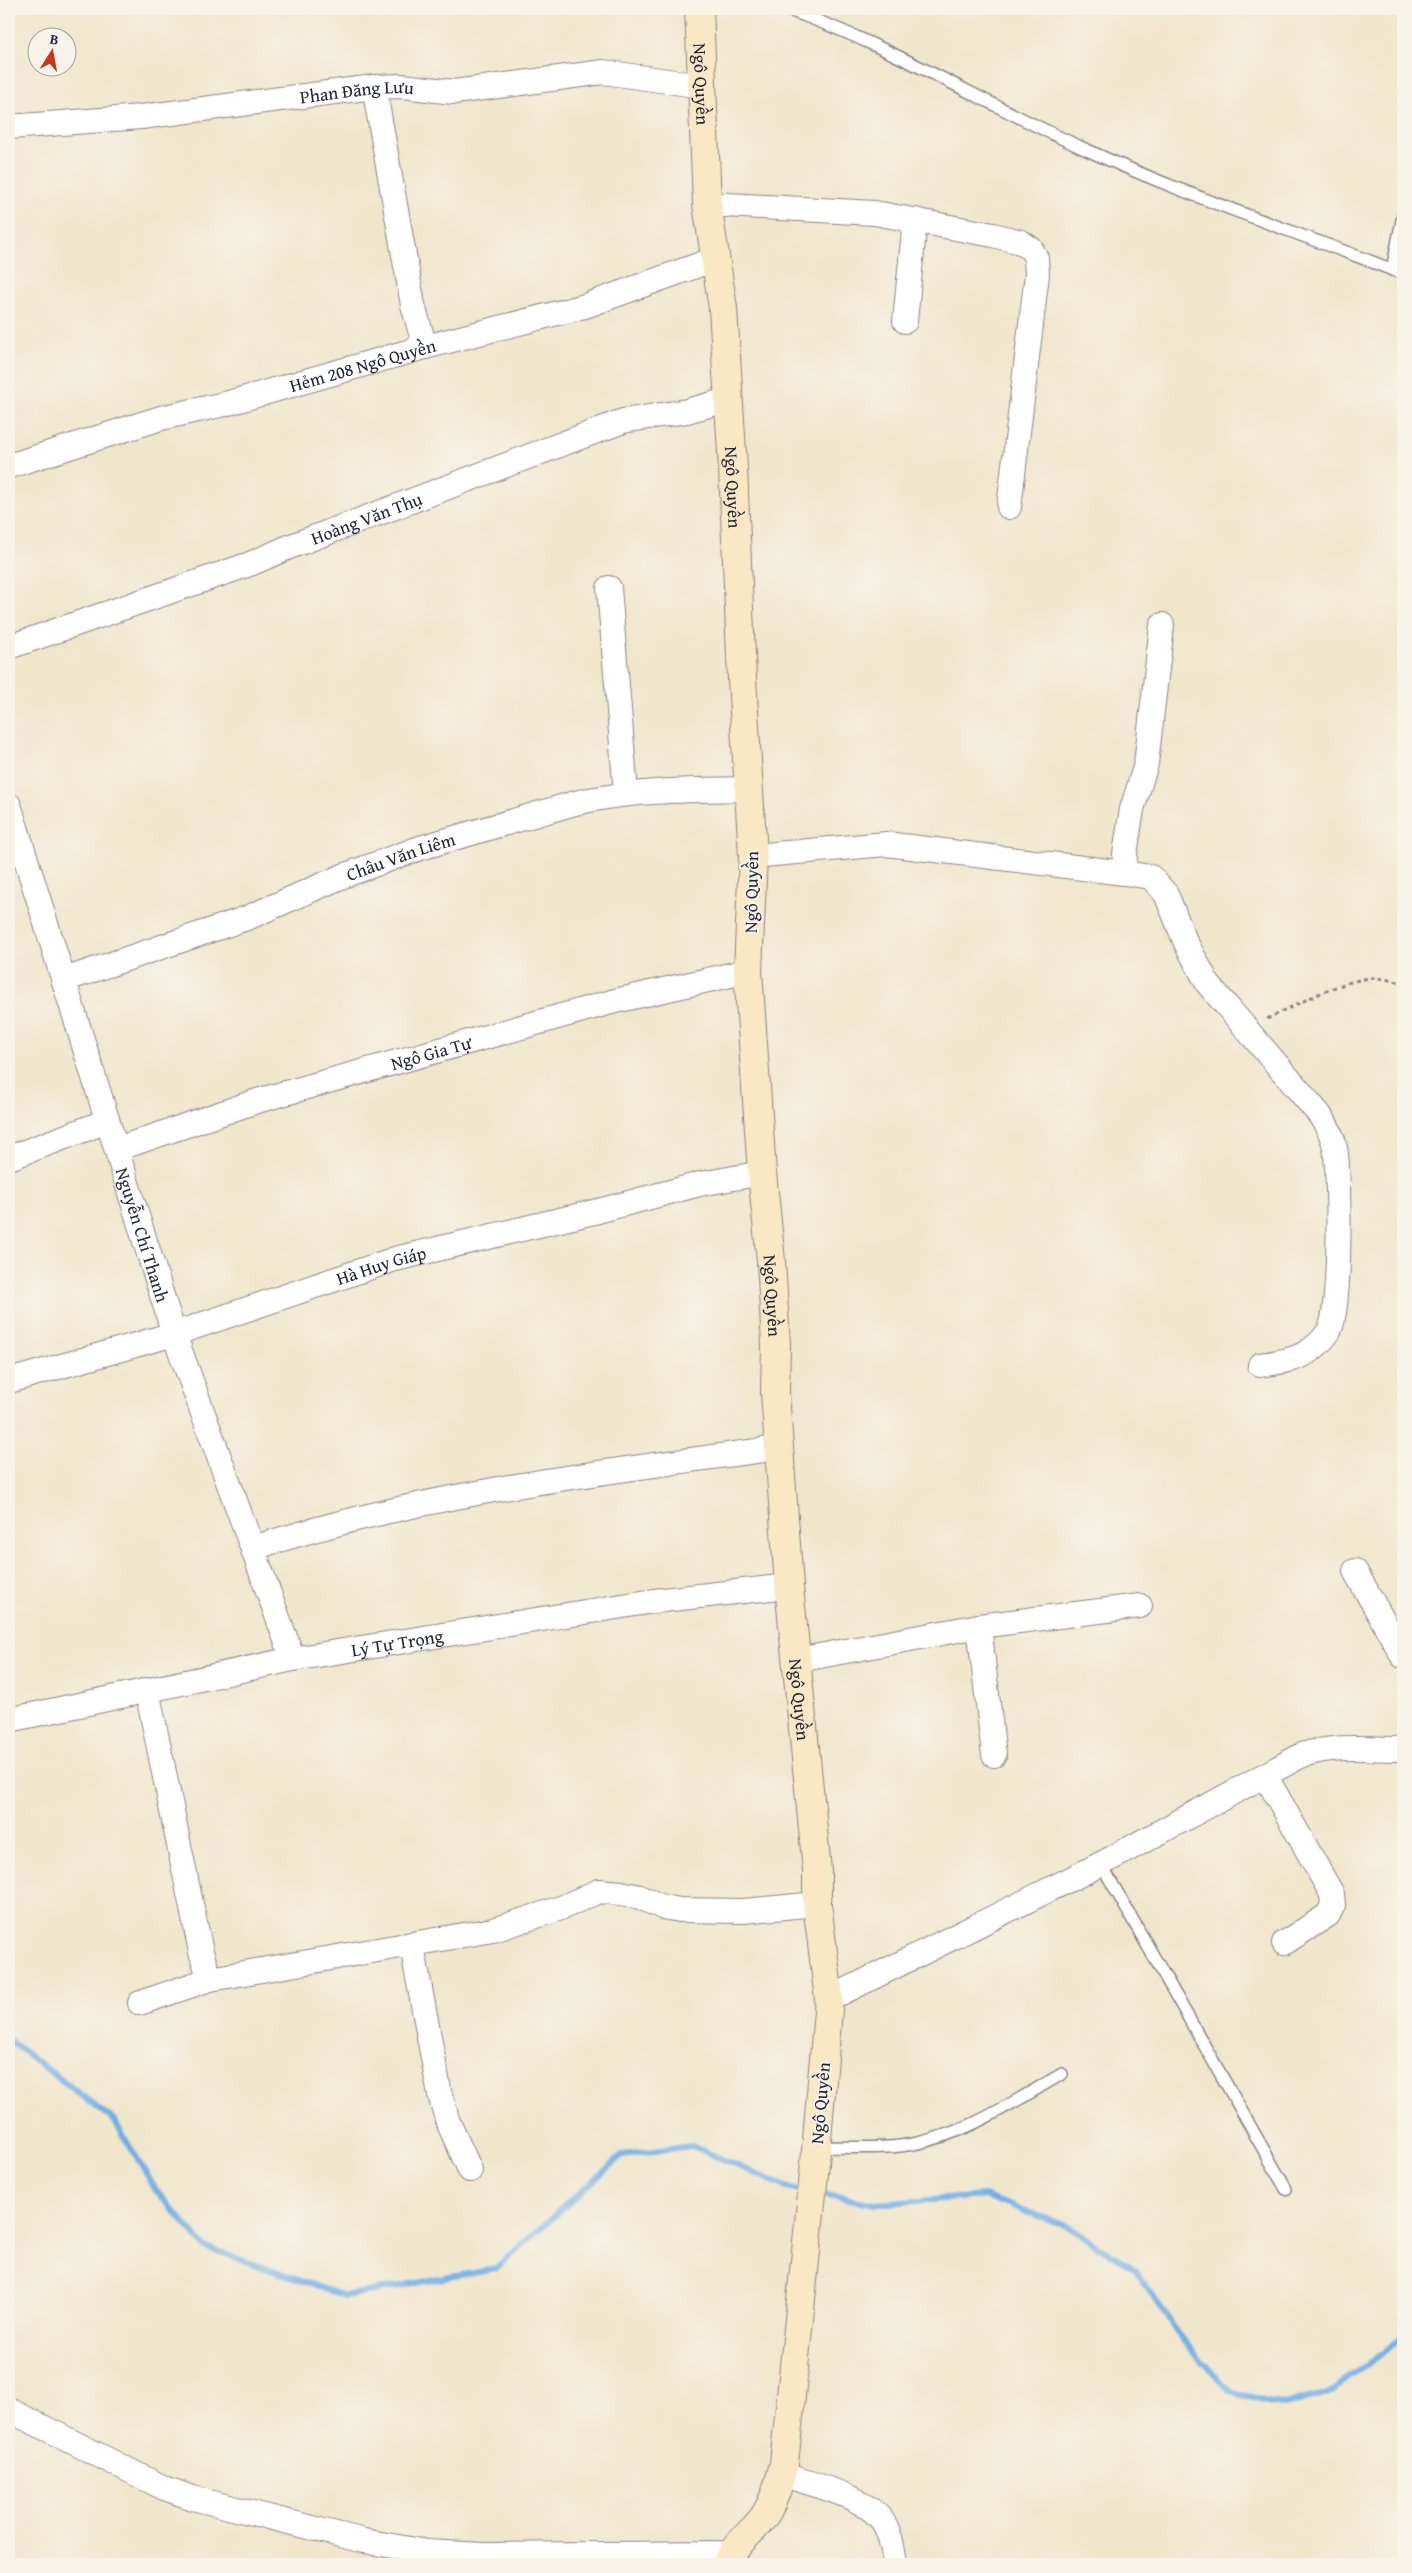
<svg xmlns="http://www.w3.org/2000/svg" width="1412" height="2573" viewBox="0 0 1412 2573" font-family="'Gentium Book Plus',serif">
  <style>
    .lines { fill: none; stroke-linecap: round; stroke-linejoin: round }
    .stream { stroke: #73b0e5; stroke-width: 6 }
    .lane-casing { stroke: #898484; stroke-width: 14 }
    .street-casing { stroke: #898484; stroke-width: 26 }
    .secondary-casing { stroke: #898484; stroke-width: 30 }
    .path { stroke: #898484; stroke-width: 3; stroke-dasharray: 4 4; stroke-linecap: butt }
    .lane { stroke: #fff; stroke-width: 11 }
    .street { stroke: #fff; stroke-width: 24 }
    .secondary { stroke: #fae7c3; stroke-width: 28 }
    .labels { text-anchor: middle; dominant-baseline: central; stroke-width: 4; stroke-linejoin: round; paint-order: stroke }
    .street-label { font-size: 18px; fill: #22223b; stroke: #f7f3e8 }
  </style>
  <rect width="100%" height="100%" fill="#f7f3e8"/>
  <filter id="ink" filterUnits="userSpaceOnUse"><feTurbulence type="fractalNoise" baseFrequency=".02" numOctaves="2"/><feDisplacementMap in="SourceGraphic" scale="10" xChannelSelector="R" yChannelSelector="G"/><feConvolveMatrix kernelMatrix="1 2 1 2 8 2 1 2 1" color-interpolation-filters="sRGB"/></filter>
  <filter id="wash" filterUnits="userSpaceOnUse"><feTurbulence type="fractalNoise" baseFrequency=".0096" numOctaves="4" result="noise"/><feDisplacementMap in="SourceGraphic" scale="20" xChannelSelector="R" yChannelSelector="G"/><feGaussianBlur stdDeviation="1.12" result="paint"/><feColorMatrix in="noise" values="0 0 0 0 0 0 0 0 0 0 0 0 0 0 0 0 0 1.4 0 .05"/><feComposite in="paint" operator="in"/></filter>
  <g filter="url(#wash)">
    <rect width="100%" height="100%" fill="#f0e6cc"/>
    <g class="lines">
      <g class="stream">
        <path d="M9 2040 114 2120 156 2190 205 2247 344 2296 495 2269 622 2155 692 2146 786 2187 805 2191"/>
        <path d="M818 2193 875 2204 984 2196 1067 2226 1136 2270 1181 2338 1229 2391 1284 2405 1328 2393 1403 2338"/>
      </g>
    </g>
  </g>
  <g filter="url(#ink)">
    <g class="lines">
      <defs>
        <g id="lane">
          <path d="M786 9C890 45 987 105 1087 150 1191 198 1298 232 1403 274"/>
          <path d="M1392 270 1403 215"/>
          <path d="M1101 1864 1286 2189"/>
          <path d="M816 2147C844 2147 873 2149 900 2146 960 2139 1011 2103 1062 2074"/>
        </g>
        <g id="street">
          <path d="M374 87 413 305 425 347"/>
          <path id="s1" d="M9 127 141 117 374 87 402 86 454 92 603 72 703 86"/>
          <path d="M707 204 875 213 993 235 1021 242 1031 249 1036 258 1037 274 1009 507"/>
          <path d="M905 321 915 220"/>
          <path id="s2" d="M9 466 161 418 225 404 425 347 585 306 715 259"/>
          <path d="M609 588 626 794"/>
          <path d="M1162 625 1146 764 1132 809 1125 854 1124 873 1151 877 1166 894 1186 943 1208 984 1319 1114C1327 1125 1333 1135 1335 1148 1340 1174 1341 1312 1329 1331 1311 1358 1289 1361 1260 1365"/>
          <path id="s3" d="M9 647 250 564 289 547 623 421 687 411 727 400"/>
          <path id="s4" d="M9 805 174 1334 293 1659"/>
          <path d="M753 856 886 844 1124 873"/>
          <path id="s5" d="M64 980 247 918 343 876 420 848 575 803C632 790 690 790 749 789"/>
          <path id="s6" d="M117 1149 257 1101 615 1001 748 971"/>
          <path d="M9 1158 107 1121"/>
          <path id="s7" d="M9 1381 174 1334 395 1259 598 1211 700 1184 762 1173"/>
          <path d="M253 1548C424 1493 602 1472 779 1448"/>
          <path d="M1355 1571 1403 1656"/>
          <path d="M979 1626 994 1755"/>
          <path d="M798 1660 979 1626 1140 1606"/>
          <path d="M147 1690 201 1952 210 1979 493 1930 561 1908 599 1891 621 1893 640 1897 662 1907 680 1910 743 1911 817 1904"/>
          <path id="s8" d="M9 1720 293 1659 654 1601 789 1586"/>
          <path d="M1265 1775 1332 1894 1333 1905 1328 1915 1284 1943"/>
          <path d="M412 1946 440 2095 448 2122 470 2170"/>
          <path d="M829 1999 1101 1864 1302 1755C1339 1744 1366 1749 1403 1749"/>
          <path d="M140 2003 210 1979"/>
          <path d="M9 2410 164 2488 193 2498 364 2541 427 2552 484 2555 731 2553"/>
          <path d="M781 2474C812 2485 871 2496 886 2527 892 2539 893 2551 895 2564"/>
        </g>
        <g id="secondary">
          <path id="s9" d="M699 9 707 204 723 308 733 468 742 679 753 856 748 971 762 1173 771 1261 776 1344 775 1393 789 1586 817 1870V1904L829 1999 814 2174 784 2464C779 2482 775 2499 765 2515 753 2533 734 2543 727 2564"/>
        </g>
      </defs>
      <use href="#lane" class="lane-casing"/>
      <use href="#street" class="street-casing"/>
      <use href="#secondary" class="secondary-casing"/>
      <path class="path" d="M1267 1019C1296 1005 1341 980 1372 978 1382 978 1394 981 1403 983"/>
      <use href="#lane" class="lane"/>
      <use href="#street" class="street"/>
      <use href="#secondary" class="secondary"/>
    </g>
  </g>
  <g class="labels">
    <g class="street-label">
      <text stroke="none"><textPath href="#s9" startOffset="75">Ngô Quyền</textPath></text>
      <text stroke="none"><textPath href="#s1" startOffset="350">Phan Đăng Lưu</textPath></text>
      <text stroke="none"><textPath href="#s2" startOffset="368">Hẻm 208 Ngô Quyền</textPath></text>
      <text stroke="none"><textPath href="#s9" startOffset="480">Ngô Quyền</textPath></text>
      <text stroke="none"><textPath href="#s3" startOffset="380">Hoàng Văn Thụ</textPath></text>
      <text stroke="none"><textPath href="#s5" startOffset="359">Châu Văn Liêm</textPath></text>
      <text transform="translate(751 892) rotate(-89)">Ngô Quyền</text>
      <text stroke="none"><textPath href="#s6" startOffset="329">Ngô Gia Tự</textPath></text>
      <text stroke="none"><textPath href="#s4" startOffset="450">Nguyễn Chí Thanh</textPath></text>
      <text stroke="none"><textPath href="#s7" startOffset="390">Hà Huy Giáp</textPath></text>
      <text stroke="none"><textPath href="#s9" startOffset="1290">Ngô Quyền</textPath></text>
      <text stroke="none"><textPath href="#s8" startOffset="396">Lý Tự Trọng</textPath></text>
      <text stroke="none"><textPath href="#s9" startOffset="1695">Ngô Quyền</textPath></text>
      <text transform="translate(820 2103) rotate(-85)">Ngô Quyền</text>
    </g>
  </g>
  <rect width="1412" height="2573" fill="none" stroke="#f7f3e8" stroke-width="30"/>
  <g transform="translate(52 52) rotate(11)"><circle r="24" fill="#f7f3e8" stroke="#a29fa3"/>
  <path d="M0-4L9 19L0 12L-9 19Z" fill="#c8321e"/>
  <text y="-8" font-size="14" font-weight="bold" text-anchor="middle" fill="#22223b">B</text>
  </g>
</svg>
